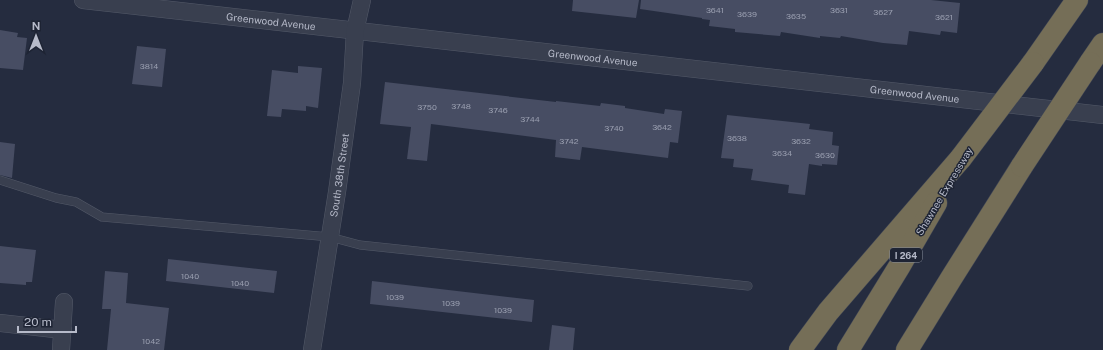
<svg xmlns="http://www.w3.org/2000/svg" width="1103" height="350" viewBox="0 0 1103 350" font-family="'Public Sans',sans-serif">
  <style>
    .building { fill: #474d63 }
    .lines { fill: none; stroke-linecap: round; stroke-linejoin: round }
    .lane-casing { stroke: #545a69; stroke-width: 9 }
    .street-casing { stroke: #545a69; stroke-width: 18 }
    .highway-casing { stroke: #414756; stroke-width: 23 }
    .lane { stroke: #393f4f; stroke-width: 8 }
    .street { stroke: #393f4f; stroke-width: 17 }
    .highway { stroke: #756e57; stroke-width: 22 }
    .highway-bridge-casing { stroke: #414756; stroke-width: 23; stroke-linecap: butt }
    .highway-bridge { stroke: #756e57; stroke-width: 22 }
    .labels { text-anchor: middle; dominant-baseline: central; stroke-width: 3; stroke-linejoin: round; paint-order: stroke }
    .number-label { font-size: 8px; fill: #9a9fb0 }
    .shield { fill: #1e2434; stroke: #888d9c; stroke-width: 1 }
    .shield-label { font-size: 9px; font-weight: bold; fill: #b6bac9 }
    .street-label { font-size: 10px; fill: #b6bac9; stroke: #1e2434 }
  </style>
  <rect width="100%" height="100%" fill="#252c3f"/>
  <g class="building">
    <path d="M573 0H639L636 18 572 11Z"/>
    <path d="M641 0H931L960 3 957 33 941 31 940 35 909 31 907 45 883 43 841 36 840 38 820 36V38L781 32 780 36 735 32V29L709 26 710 20 702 19V18L640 9Z"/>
    <path d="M0 30 18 33 17 37 27 38 23 70 0 68Z"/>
    <path d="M137 46 166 49 162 87 132 84Z"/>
    <path d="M298 66 322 68 318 108 306 106V111L282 109 281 117 267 116 272 70 298 73Z"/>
    <path d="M385 82 556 102V101L600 106 601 103 625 106V108L664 114 665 109 682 111 678 143 670 142 668 158 582 147 580 160 555 157 556 140 431 124 427 161 407 159 411 127 380 124Z"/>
    <path d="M727 115 810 124 809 129 833 132 832 145 839 146 837 165 822 164V166L809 164 805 195 788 193 789 185 751 180 753 169 733 167 734 159 721 158Z"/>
    <path d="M0 142 15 144 12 178 0 175Z"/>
    <path d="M0 246 36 250 32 282H26V285L0 283Z"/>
    <path d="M168 259 277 271 274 293 166 281Z"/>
    <path d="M105 271 128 273 126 303 169 308 164 350H107L111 309H102Z"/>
    <path d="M372 281 534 300 532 322 370 304Z"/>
    <path d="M552 325 575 328 573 350H549Z"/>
  </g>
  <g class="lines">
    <defs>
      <path id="lane" d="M0 180 56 198 76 202 102 217 330 237 360 245 748 286"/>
      <g id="street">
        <path id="s1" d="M83 0 1103 115"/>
        <path d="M0 323 63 330"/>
        <path d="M61 350 64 302"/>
        <path id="s2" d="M312 350 337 192 352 83 355 31 362 0"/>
      </g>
      <g id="highway">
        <path d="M1033 63 1077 0"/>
        <path d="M1090 63 1103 44"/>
        <path d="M800 350 828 312 961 158"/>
        <path d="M848 350 899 267 936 203"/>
        <path d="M907 350 952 277 1022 166"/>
      </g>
    </defs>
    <use href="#lane" class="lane-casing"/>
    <use href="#street" class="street-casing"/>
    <use href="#highway" class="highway-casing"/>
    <use href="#lane" class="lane"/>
    <use href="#street" class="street"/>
    <use href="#highway" class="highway"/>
    <defs>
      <g id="highway-bridge">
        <path d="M961 158 1033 63"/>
        <path d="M1022 166 1090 63"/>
      </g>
    </defs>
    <use href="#highway-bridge" class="highway-bridge-casing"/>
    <use href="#highway-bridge" class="highway-bridge"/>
  </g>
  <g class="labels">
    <g class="number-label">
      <text x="715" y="10">3641</text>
      <text x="839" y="10">3631</text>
      <text x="883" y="12">3627</text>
      <text x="747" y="14">3639</text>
      <text x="796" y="16">3635</text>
      <text x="944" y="17">3621</text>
      <text x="149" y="66">3814</text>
      <text x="461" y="106">3748</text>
      <text x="427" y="107">3750</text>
      <text x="498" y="110">3746</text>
      <text x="530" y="119">3744</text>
      <text x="662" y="127">3642</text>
      <text x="614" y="128">3740</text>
      <text x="737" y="138">3638</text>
      <text x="569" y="141">3742</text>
      <text x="801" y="141">3632</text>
      <text x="782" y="153">3634</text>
      <text x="825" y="155">3630</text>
      <text x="190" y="276">1040</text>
      <text x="240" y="283">1040</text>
      <text x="395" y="297">1039</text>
      <text x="451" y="303">1039</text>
      <text x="503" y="310">1039</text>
      <text x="151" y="341">1042</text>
    </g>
    <rect class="shield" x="890" y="248" width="32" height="14" rx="3"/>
    <g class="shield-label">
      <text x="906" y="255">I 264</text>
    </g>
    <g class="street-label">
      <text stroke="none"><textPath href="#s1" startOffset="189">Greenwood Avenue</textPath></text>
      <text stroke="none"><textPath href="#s1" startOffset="513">Greenwood Avenue</textPath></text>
      <text stroke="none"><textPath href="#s1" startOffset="837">Greenwood Avenue</textPath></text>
      <text stroke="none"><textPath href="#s2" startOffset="177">South 38th Street</textPath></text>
      <text transform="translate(944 191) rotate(-59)">Shawnee Expressway</text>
    </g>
  </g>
  <g transform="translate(36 36)" stroke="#1e2434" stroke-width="3" paint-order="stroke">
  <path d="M0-3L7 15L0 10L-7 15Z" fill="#b6bac9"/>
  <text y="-6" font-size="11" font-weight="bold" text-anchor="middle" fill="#b6bac9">N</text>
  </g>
  <path d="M18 326v6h58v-6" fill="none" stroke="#b6bac9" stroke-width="2"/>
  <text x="24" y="326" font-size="12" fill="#b6bac9" stroke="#1e2434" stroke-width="3" paint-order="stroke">20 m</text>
</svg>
